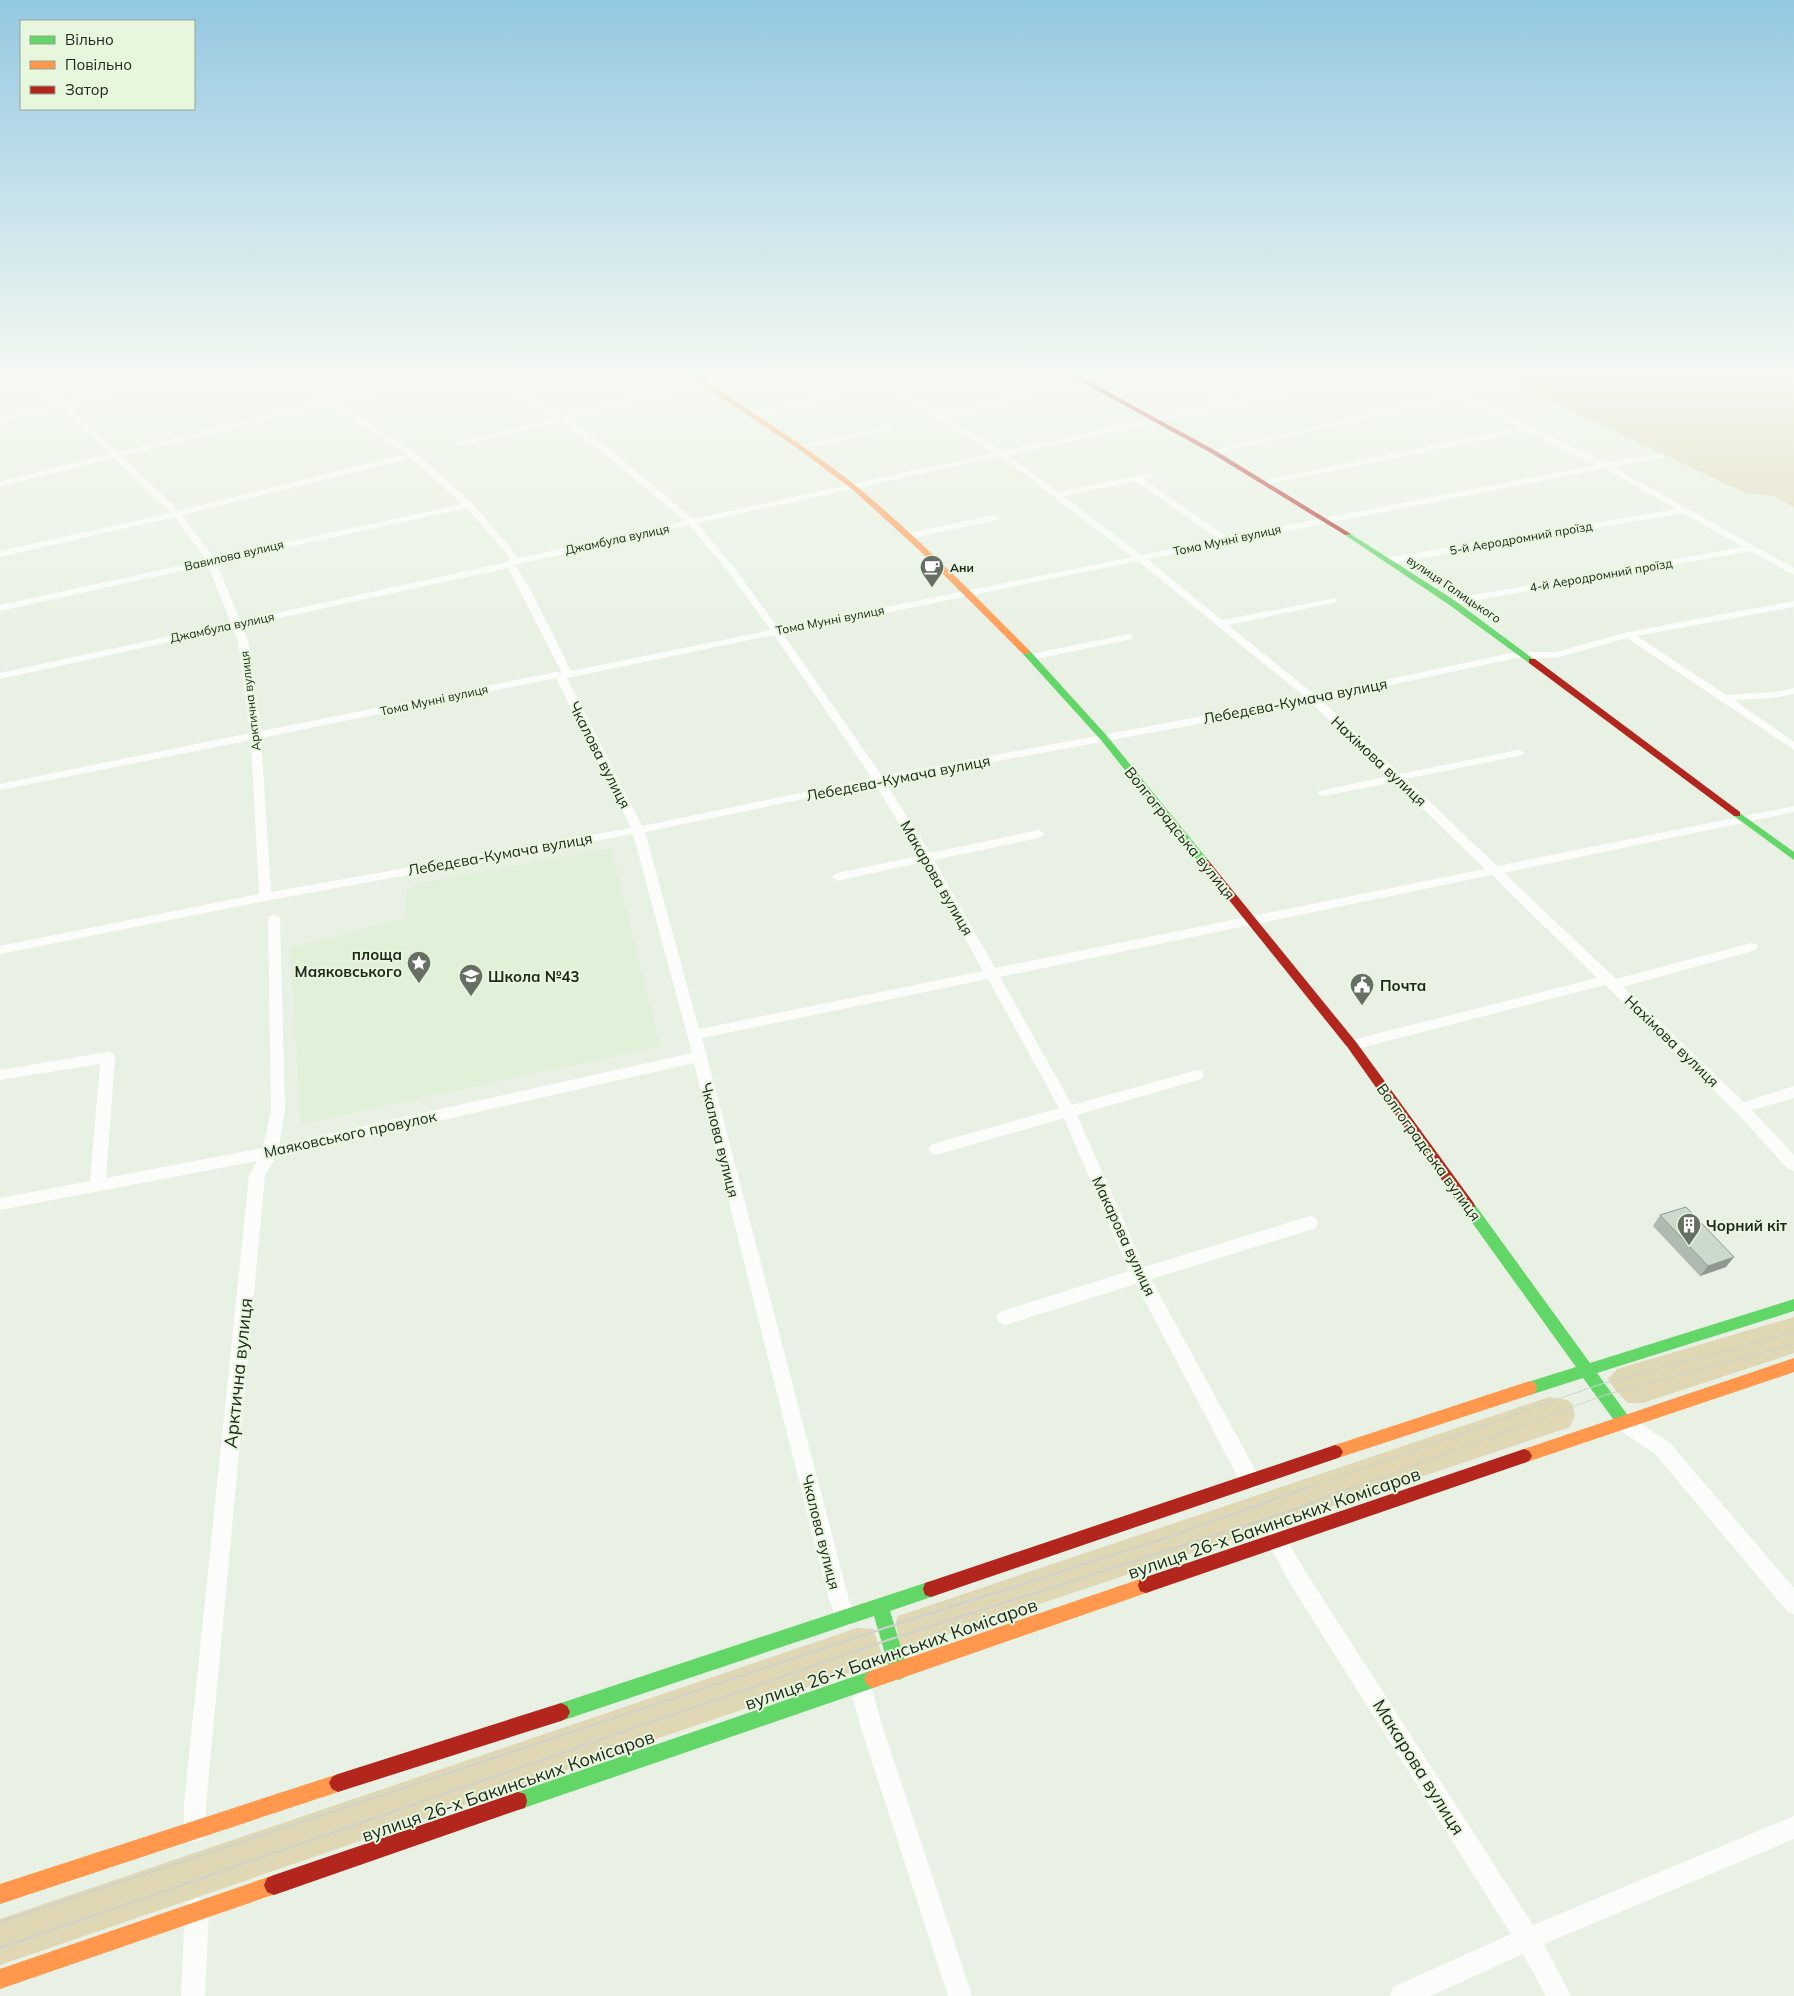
<svg xmlns="http://www.w3.org/2000/svg" width="1794" height="1996" viewBox="0 0 1794 1996" font-family="Mulish,sans-serif">
  <style>
    .built { fill: #e1f0d8 }
    .green { fill: #e0d7b5 }
    .lines { fill: none; stroke-linecap: round; stroke-linejoin: round }
    .street { fill: #fcfdfb; fill-rule: evenodd }
    .fast { fill: #63d668; fill-rule: evenodd }
    .slow { fill: #ff974d; fill-rule: evenodd }
    .jam { fill: #b3261e; fill-rule: evenodd }
    .tram-far1 { stroke: #ced2cd; stroke-width: 1 }
    .tram { stroke: #ced2cd; stroke-width: 2 }
    .wall { fill: #afbbb1 }
    .shaded-wall { fill: #8f9990 }
    .building { fill: #ccdace; stroke: #8f9990 }
    .labels { text-anchor: middle; dominant-baseline: central; stroke-width: 4; stroke-linejoin: round; paint-order: stroke }
    .far-street-label { font-size: 12px; fill: #21271e; stroke: #e7f7dd }
    .far-poi-label { font-size: 12px; font-weight: bold; fill: #21271e; stroke: #e7f7dd; text-anchor: start }
    .street-label { font-size: 15px; fill: #21271e; stroke: #e7f7dd }
    .poi-label { font-size: 15px; font-weight: bold; fill: #21271e; stroke: #e7f7dd; text-anchor: start }
    .near-street-label { font-size: 18px; fill: #21271e; stroke: #e7f7dd }
  </style>
  <rect width="100%" height="100%" fill="#e8f1e3"/>
  <path class="built" d="M611 848 660 1046 301 1124 290 948 406 918V890L423 883Z"/>
  <g class="green">
    <path d="M1501 377H1794V507L1771 495 1747 494Z"/>
    <path d="M1794 1317V1353L1643 1403H1628L1616 1391 1608 1379 1617 1369Z"/>
    <path d="M1549 1397 1567 1400 1572 1404 1575 1415 1570 1427 907 1648 899 1645 896 1622 898 1616Z"/>
    <path d="M857 1628 873 1629 882 1654 863 1668 0 1965V1919Z"/>
  </g>
  <g class="lines">
    <g class="street">
      <path d="M11 377H24L0 384V380Z"/>
      <path d="M26 377H34L64 402 162 377H174L67 405 117 453 325 401 289 377H297L332 399 421 377H433L336 402 416 453 472 503 519 558 685 521 595 446 560 421 456 446V442L555 418 489 377H497L517 389 564 377H577L522 392 563 416 718 377H730L567 419 601 442 693 519 995 453 868 377H876L884 382 903 377H916L889 385 939 414 1032 393V397L944 417 1003 451 1228 402 1174 377H1183L1236 400 1340 377H1354L1237 405 1008 455 1058 492 1153 473V477L1143 479 1228 537 1597 465 1526 431 1267 484 1263 482 1267 480 1520 427 1459 398 1214 453 1210 451 1453 395 1417 377H1426L1606 463 1664 453V457L1613 467 1794 568V575L1750 551 1451 605 1446 602 1451 599 1743 547 1683 513 1387 564 1383 561 1387 558 1676 509 1604 468 1147 559 1222 620 1336 598V602L1333 603 1228 625 1315 695 1516 652H1556L1628 632 1794 601V607L1637 636 1726 695 1774 692 1794 688V694L1774 698 1734 700 1794 742V750L1627 638 1556 658H1516L1321 700 1400 774 1518 750 1522 751 1524 753 1522 755 1518 756 1406 779 1497 866 1794 806V812L1504 873 1616 979 1751 943 1756 944 1758 947 1756 950 1623 987 1744 1102 1794 1086V1098L1752 1110 1794 1155V1171L1788 1169 1736 1112 1605 985 1352 1050 1347 1049 1345 1045 1347 1041 1352 1040 1597 978 1492 875 1000 977 1072 1105 1197 1070 1202 1071 1204 1075 1202 1079 1077 1115 1144 1267 1310 1216 1316 1218 1318 1223 1316 1228 1310 1230 1151 1279 1257 1473 1260 1480 1257 1487 1250 1489 1243 1487 1136 1284 1005 1325 999 1322 996 1317 999 1312 1129 1271 1064 1118 936 1155 931 1153 928 1149 931 1145 936 1143 1059 1108 988 979 702 1038 849 1600 856 1617 853 1624 846 1627 839 1624 829 1600 694 1063 275 1158 265 1176 206 1804V1831L203 1839 195 1842 187 1839 184 1831V1804L249 1176 257 1161 0 1210V1198L90 1181 100 1064 0 1080V1070L108 1052 113 1053 115 1057 106 1178 263 1148 271 1110 268 918 274 914 280 918 285 1110 279 1145 692 1053 633 834 265 901 0 954V946L259 894 251 740 0 790V784L250 733 238 641 233 628 0 679V673L231 623 208 565 0 611V605L206 560 175 517 0 557V551L171 513 114 458 0 486V482L110 454 61 407 0 422V418L57 404ZM329 404 407 454 179 511 121 456ZM1001 456 1132 557 779 629 736 570 697 523ZM411 458 463 504 214 558 182 515ZM1135 481 1219 539 1141 555 1063 496ZM467 508 510 558 507 562 240 621 217 563ZM689 525 730 574 771 630 571 671 529 587 515 565ZM1138 561 1305 697 882 776 783 634ZM508 568 562 673 556 672 261 731 248 641 242 626ZM774 635 872 778 642 826 567 678ZM556 678 631 828 271 892 261 738ZM1311 703 1389 776 1319 791 1317 793 1319 795 1323 796 1395 782 1485 869 995 968 934 860 1039 838 1045 834 1039 830 930 853 885 782ZM875 784 919 856 837 873 831 877 837 881 923 862 983 971 699 1029 645 832Z"/>
      <path d="M834 394H837V398L751 416 747 414Z"/>
      <path d="M887 426H890V430L800 449 796 447Z"/>
      <path d="M994 515 998 518 997 520 909 539 905 536 909 533Z"/>
      <path d="M1129 634 1132 635V639L1031 660 1026 657 1031 654Z"/>
      <path d="M1624 1413 1670 1443 1794 1588V1614L1787 1611 1656 1455 1617 1428 1615 1422 1617 1416Z"/>
      <path d="M1276 1530 1283 1533 1305 1571 1533 1925 1794 1816V1839L1544 1944 1571 1996H1546L1523 1954 1430 1996H1390L1393 1987 1511 1934 1291 1585 1266 1540 1269 1533Z"/>
      <path d="M860 1673 868 1676 883 1728 972 1996H948L861 1728 849 1684 852 1676Z"/>
      <path d="M197 1898 205 1902 209 1910 205 1996H181L185 1910 189 1902Z"/>
    </g>
    <g class="fast">
      <path d="M1345 533H1349L1454 600 1536 661 1529 663 1448 604 1345 535Z"/>
      <path d="M1023 650H1029L1107 736 1208 860 1209 862 1208 864H1200L1101 740 1023 654Z"/>
      <path d="M1737 811 1794 852V860L1734 816 1732 814Z"/>
      <path d="M1468 1201 1473 1202 1590 1363 1794 1299V1311L1597 1373 1629 1417 1632 1422 1629 1427 1624 1429 1619 1427 1583 1378 1530 1395 1525 1393 1523 1388 1525 1383 1576 1367 1463 1210 1461 1206 1463 1202Z"/>
      <path d="M931 1581 937 1583 939 1589 937 1595 890 1611 908 1671 905 1677 899 1680 893 1677 890 1671 874 1616 561 1721 555 1718 552 1712 555 1706 561 1703Z"/>
      <path d="M873 1670 879 1673 882 1679 879 1685 873 1688 518 1810 511 1808 509 1801 511 1794 518 1792Z"/>
    </g>
    <g class="slow">
      <path d="M690 377H698L707 382C757 416 809 448 856 486 917 536 973 594 1029 650V654H1023L918 549 852 489 797 448Z"/>
      <path d="M1794 1358V1372L1524 1463 1519 1461 1516 1456 1519 1451 1524 1449Z"/>
      <path d="M1530 1381 1535 1383 1537 1388 1535 1393 1530 1395 1335 1459 1330 1457 1327 1452 1330 1447 1335 1445Z"/>
      <path d="M1146 1577 1152 1579 1154 1585 1152 1591 1146 1593 873 1688 867 1685 864 1679 867 1673 873 1670Z"/>
      <path d="M338 1774 344 1777 347 1783 344 1789 338 1792 0 1904V1884Z"/>
      <path d="M274 1875 281 1878 284 1885 281 1892 0 1989V1969Z"/>
    </g>
    <g class="jam">
      <path d="M1073 377H1081L1216 451 1351 534 1345 535 1211 453Z"/>
      <path d="M1529 659H1535L1740 812V816H1734L1529 663Z"/>
      <path d="M1204 859 1208 860 1356 1042 1473 1202 1475 1206 1473 1210 1468 1211 1463 1210 1348 1048 1200 864 1199 862 1200 860Z"/>
      <path d="M1335 1445 1340 1447 1343 1452 1340 1457 1335 1459 931 1597 925 1595 923 1589 925 1583 931 1581Z"/>
      <path d="M1524 1449 1529 1451 1532 1456 1529 1461 1524 1463 1146 1593 1140 1591 1138 1585 1140 1579 1146 1577Z"/>
      <path d="M561 1703 567 1706 570 1712 567 1718 561 1721 338 1792 332 1789 329 1783 332 1777 338 1774Z"/>
      <path d="M518 1792 525 1794 527 1801 525 1808 518 1810 274 1895 267 1892 264 1885 267 1878 274 1875Z"/>
    </g>
    <g class="tram-far1">
      <path d="M1302 1490 1598 1385 1794 1332"/>
      <path d="M1347 1490 1605 1395 1794 1344"/>
    </g>
    <g class="tram">
      <path d="M0 1922 885 1628 1169 1537 1306 1488"/>
      <path d="M0 1948 888 1640 1287 1512 1351 1488"/>
    </g>
  </g>
  <path class="wall" d="M1660 1215 1726 1267 1700 1276 1653 1226Z"/>
  <path class="shaded-wall" d="M1734 1257 1726 1267 1700 1276 1708 1266Z"/>
  <path class="building" d="M1686 1207 1734 1257 1708 1266 1660 1215Z"/>
  <linearGradient id="sky" x2="0" y2="1"><stop stop-color="#93c8e2"/><stop offset="0.57" stop-color="#f5f9f2"/><stop offset="1" stop-color="#f5f9f2" stop-opacity="0"/></linearGradient>
  <rect width="1794" height="657" fill="url(#sky)"/>
  <defs>
    <symbol id="cafe-pin" viewBox="-11 -11 22 30"><path d="M0 17L-7.5 6A9.5 9.5 0 1 1 7.5 6Z" fill="#676e63" stroke="#e7f7dd"/><path d="M-5.5-4.5H6V0H3Q3 3.5 0 3.5H-2.5Q-5.5 3.5-5.5 0ZM3-3.2v2h1.7v-2ZM-6 4.5H4V6H-6Z" fill="#fff"/></symbol>
    <symbol id="sight-pin" viewBox="-11 -11 22 30"><path d="M0 17L-7.5 6A9.5 9.5 0 1 1 7.5 6Z" fill="#676e63" stroke="#e7f7dd"/><path d="M0-6L1.8-2.2L6-1.7L2.9 1.2L3.7 5.4L0 3.3L-3.7 5.4L-2.9 1.2L-6-1.7L-1.8-2.2Z" fill="#fff"/></symbol>
    <symbol id="school-pin" viewBox="-11 -11 22 30"><path d="M0 17L-7.5 6A9.5 9.5 0 1 1 7.5 6Z" fill="#676e63" stroke="#e7f7dd"/><path d="M0-5L7-2L0 1L-7-2ZM-4 1L0 2.5L4 1V4Q0 6-4 4Z" fill="#fff"/></symbol>
    <symbol id="civic-pin" viewBox="-11 -11 22 30"><path d="M0 17L-7.5 6A9.5 9.5 0 1 1 7.5 6Z" fill="#676e63" stroke="#e7f7dd"/><path d="M-.6-6.5H3V-4.5H.6V-3L4-1V1h2V6H-6V1h2V-1L-.6-3ZM-1.2 2.5V6h2.4V2.5Z" fill="#fff"/></symbol>
    <symbol id="building-pin" viewBox="-11 -11 22 30"><path d="M0 17L-7.5 6A9.5 9.5 0 1 1 7.5 6Z" fill="#676e63" stroke="#e7f7dd"/><path d="M-4-6H4V6H1V3H-1V6H-4ZM-2.5-4.3h1.7v1.8h-1.7ZM.8-4.3h1.7v1.8H.8ZM-2.5-1h1.7V.8h-1.7ZM.8-1h1.7V.8H.8Z" fill="#fff"/></symbol>
  </defs>
  <g fill-rule="evenodd">
    <use href="#cafe-pin" x="918" y="553" width="28" height="38"/>
    <use href="#sight-pin" x="405" y="949" width="28" height="38"/>
    <use href="#school-pin" x="457" y="962" width="28" height="38"/>
    <use href="#civic-pin" x="1348" y="971" width="28" height="38"/>
    <use href="#building-pin" x="1675" y="1211" width="28" height="38"/>
  </g>
  <g class="labels">
    <g class="far-street-label">
      <text transform="translate(1521 538) rotate(-10)">5-й Аеродромний проїзд</text>
      <text transform="translate(617 539) rotate(-12)">Джамбула вулиця</text>
      <text transform="translate(1227 540) rotate(-12)">Тома Мунні вулиця</text>
      <text transform="translate(234 555) rotate(-13)">Вавилова вулиця</text>
      <text transform="translate(1601 575) rotate(-10)">4-й Аеродромний проїзд</text>
      <text transform="translate(1454 589) rotate(34)">вулиця Галицького</text>
      <text transform="translate(830 620) rotate(-11)">Тома Мунні вулиця</text>
      <text transform="translate(222 627) rotate(-12)">Джамбула вулиця</text>
      <text transform="translate(434 700) rotate(-12)">Тома Мунні вулиця</text>
      <text transform="translate(250 701) rotate(-97)">Арктична вулиця</text>
    </g>
    <g class="far-poi-label">
      <text x="950" y="567">Ани</text>
    </g>
    <g class="street-label">
      <text transform="translate(1295 701) rotate(-11)">Лебедєва-Кумача вулиця</text>
      <text transform="translate(600 755) rotate(63)">Чкалова вулиця</text>
      <text transform="translate(1379 761) rotate(43)">Нахімова вулиця</text>
      <text transform="translate(898 778) rotate(-11)">Лебедєва-Кумача вулиця</text>
      <text transform="translate(1180 833) rotate(51)">Волгоградська вулиця</text>
      <text transform="translate(500 854) rotate(-10)">Лебедєва-Кумача вулиця</text>
      <text transform="translate(937 878) rotate(60)">Макарова вулиця</text>
      <text transform="translate(1672 1041) rotate(44)">Нахімова вулиця</text>
      <text transform="translate(350 1134) rotate(-12)">Маяковського провулок</text>
      <text transform="translate(720 1140) rotate(76)">Чкалова вулиця</text>
      <text transform="translate(1429 1152) rotate(54)">Волгоградська вулиця</text>
      <text transform="translate(1124 1236) rotate(65)">Макарова вулиця</text>
      <text transform="translate(821 1532) rotate(76)">Чкалова вулиця</text>
    </g>
    <g class="poi-label">
      <text x="402" y="954" text-anchor="end">площа<tspan x="402" dy="17">Маяковського</tspan></text>
      <text x="488" y="976">Школа №43</text>
      <text x="1380" y="985">Почта</text>
      <text x="1706" y="1225">Чорний кіт</text>
    </g>
    <g class="near-street-label">
      <text transform="translate(238 1373) rotate(-84)">Арктична вулиця</text>
      <text transform="translate(1274 1523) rotate(-19)">вулиця 26-х Бакинських Комісаров</text>
      <text transform="translate(891 1654) rotate(-19)">вулиця 26-х Бакинських Комісаров</text>
      <text transform="translate(1419 1767) rotate(58)">Макарова вулиця</text>
      <text transform="translate(508 1786) rotate(-19)">вулиця 26-х Бакинських Комісаров</text>
    </g>
  </g>
  <rect x="20" y="20" width="175" height="90" fill="#e7f7dd" stroke="#98a491"/>
  <rect x="30" y="36" width="25" height="8" fill="#63d668" stroke="#98a491"/>
  <text x="65" y="45" font-size="15" fill="#21271e">Вільно</text>
  <rect x="30" y="61" width="25" height="8" fill="#ff974d" stroke="#98a491"/>
  <text x="65" y="70" font-size="15" fill="#21271e">Повільно</text>
  <rect x="30" y="86" width="25" height="8" fill="#b3261e" stroke="#98a491"/>
  <text x="65" y="95" font-size="15" fill="#21271e">Затор</text>
</svg>
